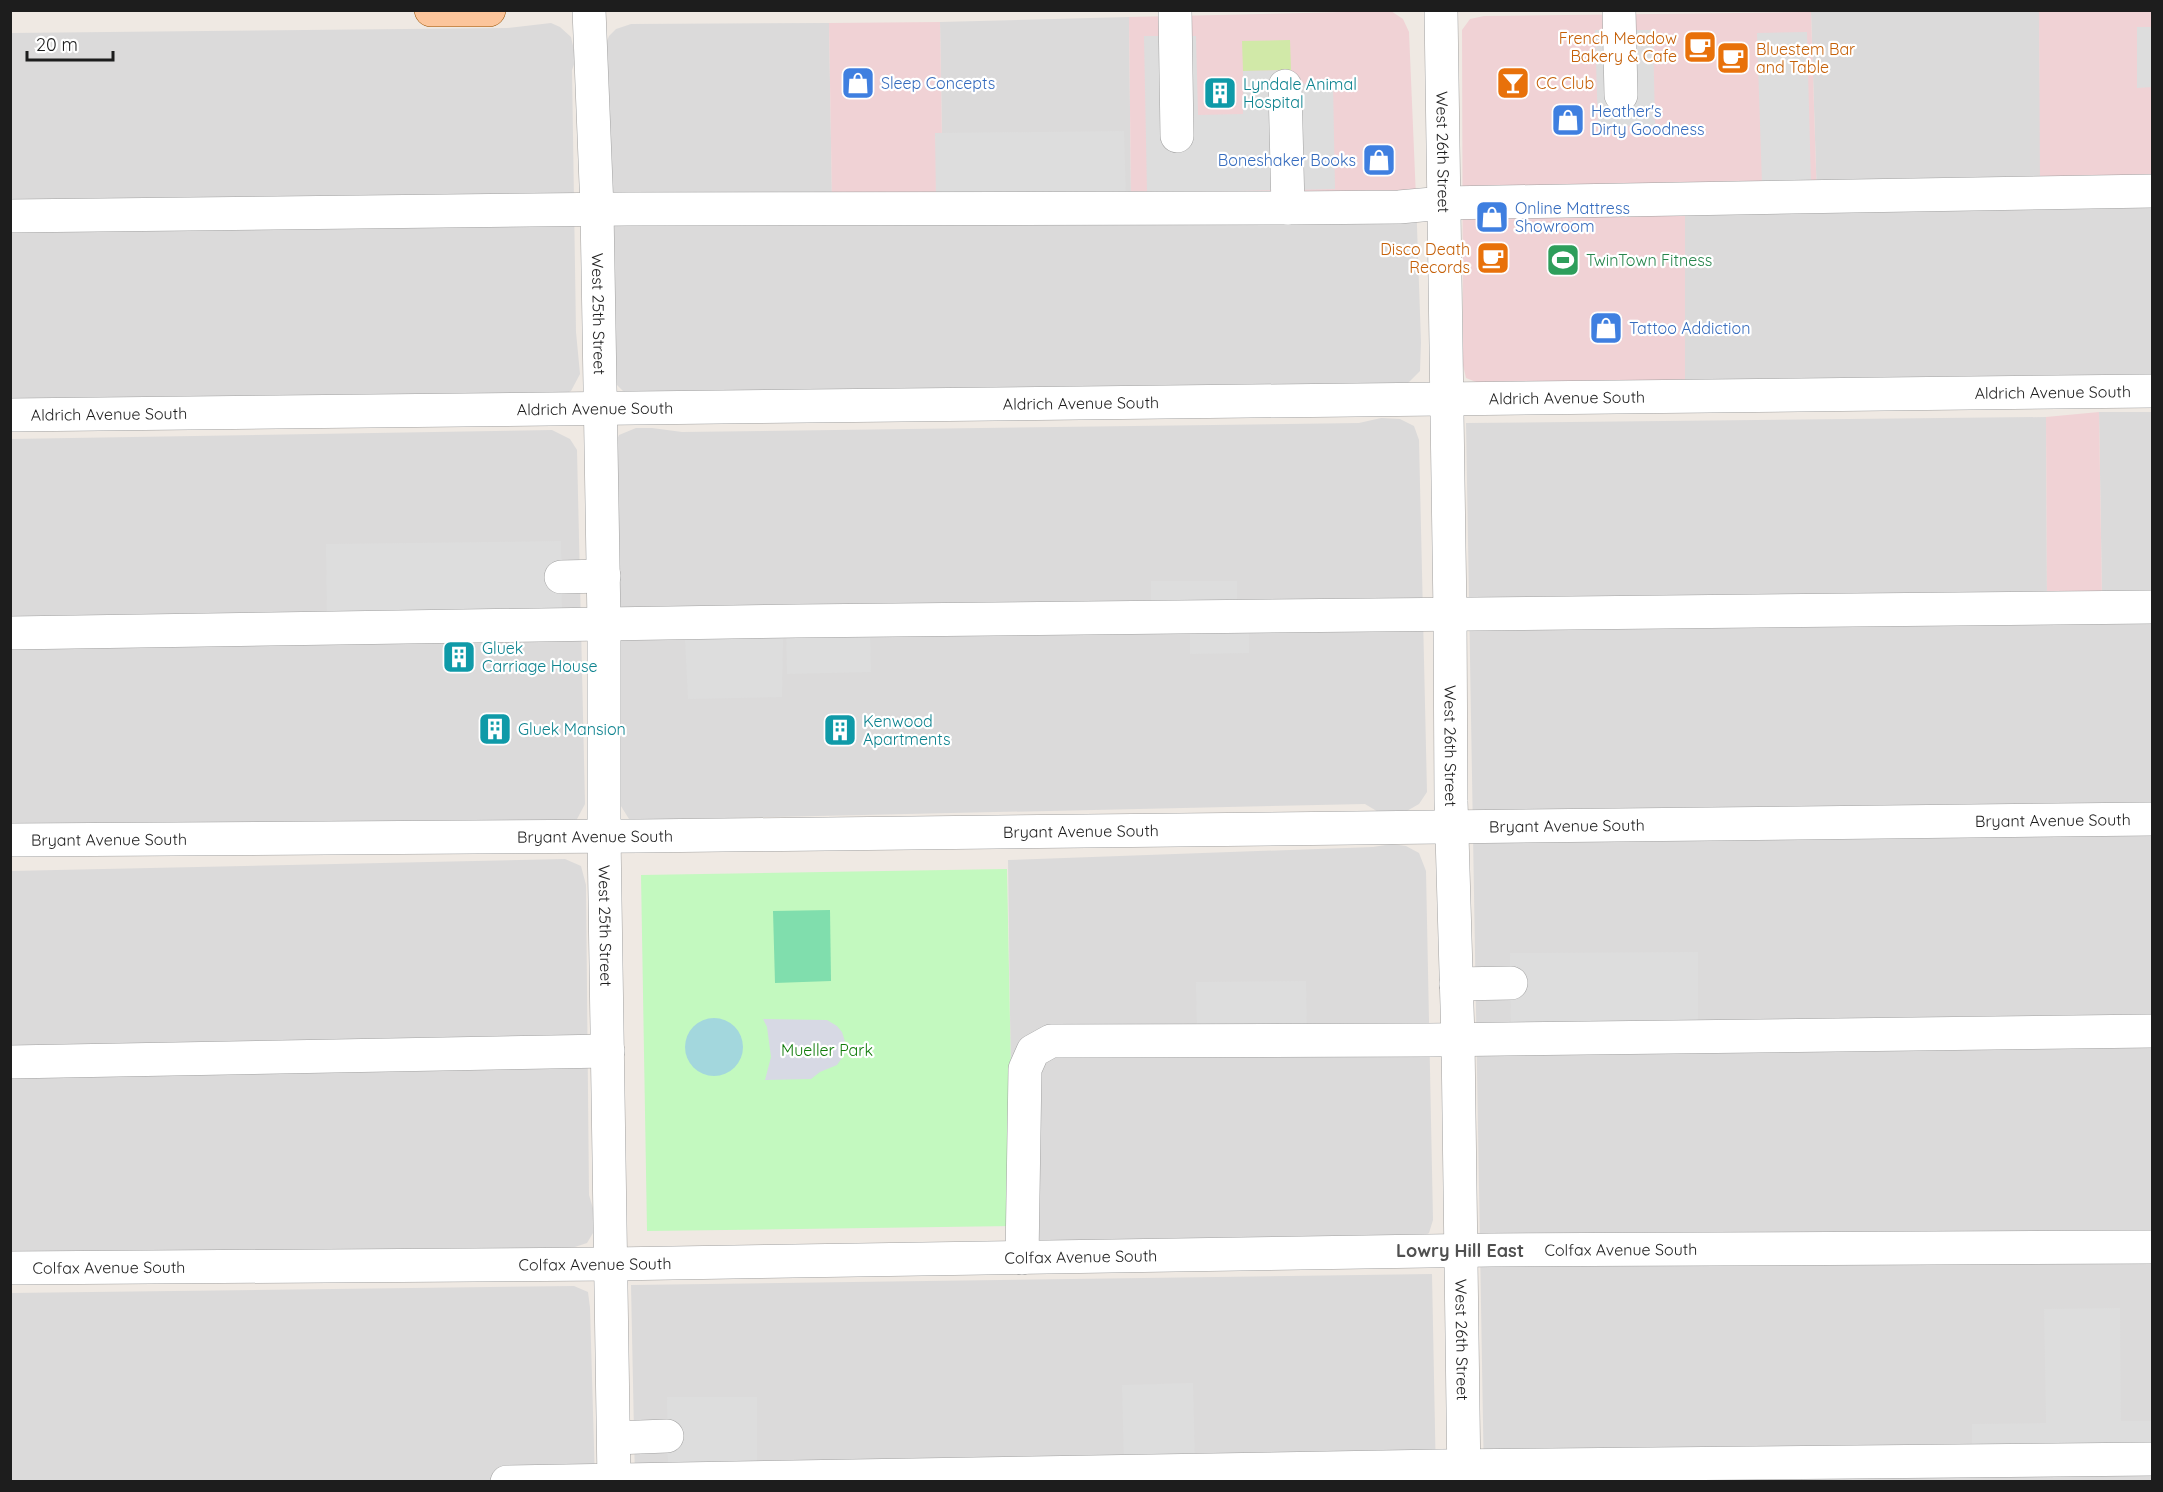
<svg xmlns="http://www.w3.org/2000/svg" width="2163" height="1492" viewBox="0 0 2163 1492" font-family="Quicksand,sans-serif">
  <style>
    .residential { fill: #dbdada }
    .commercial { fill: #f0d2d5 }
    .grass { fill: #d1e9a8 }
    .park { fill: #c3f9bf }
    .pitch { fill: #80dead }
    .parking { fill: #ddd }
    .plaza { fill: #d7d9e4 }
    .water { fill: #a3d7dd }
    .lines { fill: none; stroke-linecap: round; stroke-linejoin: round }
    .minor-casing { stroke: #a1a1a1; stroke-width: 34 }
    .major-casing { stroke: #975000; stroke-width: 34 }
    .minor { stroke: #fff; stroke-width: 33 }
    .major { stroke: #fcc59b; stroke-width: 33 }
    .labels { text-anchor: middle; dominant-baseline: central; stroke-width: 4.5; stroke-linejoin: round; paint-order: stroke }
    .food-label { font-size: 16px; fill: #c56008; stroke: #fff; text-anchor: end }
    .shop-label { font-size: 16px; fill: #366cbe; stroke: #fff; text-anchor: start }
    .culture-label { font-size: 16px; fill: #0d838f; stroke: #fff; text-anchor: start }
    .street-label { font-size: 16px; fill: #1d1d1d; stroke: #fff }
    .leisure-label { font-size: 16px; fill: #27864d; stroke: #fff; text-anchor: start }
    .park-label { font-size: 16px; fill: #117c0b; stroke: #fff }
    .neighbourhood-label { font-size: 18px; font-weight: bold; fill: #505050; stroke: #fff }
  </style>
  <rect width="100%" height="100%" fill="#efe9e3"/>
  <g class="residential">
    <path d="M2039 11 2041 194H2152V376L1685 381V201H1817L1811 12Z"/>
    <path d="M1129 17 1131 200 1416 198 1421 342 1420 371 1406 385 626 394 616 384 602 53 609 36 616 29 631 24 829 23 832 201 943 200 940 22Z"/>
    <path d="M551 23 560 27 571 37 576 59 572 70 576 332 580 374 571 391 549 401 11 405 10 33 507 28Z"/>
    <path d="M2099 412H2152V1481H1484L1466 423 2046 417 2047 600 2102 599Z"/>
    <path d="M1381 418 1400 419 1414 426 1419 440 1427 792 1419 804 1398 816H1385L1365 804 679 819 649 826 629 819 616 798 609 458 619 435 636 428H652L682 432 1359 423Z"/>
    <path d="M552 430 570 439 577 450 585 804 576 821 11 834 10 439Z"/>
    <path d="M1392 844 1406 846 1419 853 1426 871 1433 1220 1429 1233 1416 1241 1013 1245 1008 860 1373 847Z"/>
    <path d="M565 859 581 866 586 885 589 1195 595 1215 593 1233 587 1243 575 1247 553 1250 11 1256 10 871Z"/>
    <path d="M1432 1274 1436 1481H635L631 1285Z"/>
    <path d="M574 1286 588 1292 590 1308 595 1481H11L10 1293Z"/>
  </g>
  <g class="commercial">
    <path d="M1391 11 1403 19 1409 32 1416 198 1131 200 1129 17Z"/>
    <path d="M2039 11H2152V194L2040 195Z"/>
    <path d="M1811 12 1817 201H1685V381L1476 382 1466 378 1463 365 1462 30 1470 19 1484 16Z"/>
    <path d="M940 22 943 200 832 202 829 23Z"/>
    <path d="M2099 412 2102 600 2047 601 2046 417Z"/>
  </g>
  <path class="grass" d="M1290 40 1291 70 1243 71 1242 41Z"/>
  <path class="park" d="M1007 869 1014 1226 647 1231 641 875Z"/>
  <path class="pitch" d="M830 910 831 981 775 983 773 911Z"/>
  <g class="parking">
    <path d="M2137 27H2152V87L2137 88Z"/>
    <path d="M1595 30H1653L1655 125 1598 127Z"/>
    <path d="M1807 32 1811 184 1762 185 1757 33Z"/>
    <path d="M1144 36H1196L1198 115 1243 114V71L1291 70 1292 84 1333 83 1335 189 1147 193Z"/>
    <path d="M1124 131 1126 200H936L935 133Z"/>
    <path d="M561 541 562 618 327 622 326 544Z"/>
    <rect x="1151" y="581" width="86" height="31"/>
    <path d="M870 624 871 672 787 674 786 626Z"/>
    <path d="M1249 627V653L1190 654V628Z"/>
    <path d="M783 638 782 697 688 699 685 639Z"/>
    <path d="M1698 952V1029L1511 1030 1510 953Z"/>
    <path d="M1306 981 1307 1038 1197 1039 1196 982Z"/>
    <path d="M2120 1308 2121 1421H2152V1453L1972 1456V1424L2046 1423 2044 1309Z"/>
    <path d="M1193 1383 1195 1464 1124 1466 1122 1385Z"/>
    <path d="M667 1397H757V1469L668 1470Z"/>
  </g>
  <path class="plaza" d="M763 1019 827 1020 837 1026 842 1032 846 1045 844 1055 837 1065 820 1072 811 1079 765 1080 771 1057 767 1027Z"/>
  <circle class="water" cx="714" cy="1047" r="29"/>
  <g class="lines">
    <defs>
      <g id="minor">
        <path id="s1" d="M589 10 597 209 604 623V835L614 1482"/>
        <path d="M1175 10 1177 136"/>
        <path id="s2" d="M1441 10 1450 614 1451 801 1458 1040 1464 1482"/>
        <path d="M1619 10 1621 95"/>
        <path d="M1285 86 1288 208"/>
        <path d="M10 216 627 209 1288 208 1399 207 1444 203 2152 191"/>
        <path id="s3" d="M10 415 2152 391"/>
        <path d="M561 577 604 576"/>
        <path d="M10 633 797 621 2152 607"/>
        <path id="s4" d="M10 840 640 836 2152 819"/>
        <path d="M1456 984 1511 983"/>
        <path d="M10 1062 608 1051"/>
        <path d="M1022 1258 1025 1069 1033 1051 1051 1041 1429 1040 2152 1031"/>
        <path id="s5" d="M10 1268 612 1264 1491 1250 2152 1247"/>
        <path d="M614 1438 667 1436"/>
        <path d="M507 1482 1440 1466 2152 1459"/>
      </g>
      <path id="major" d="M431 10H489"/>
    </defs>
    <use href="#minor" class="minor-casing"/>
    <use href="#major" class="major-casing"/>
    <use href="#minor" class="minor"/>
    <use href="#major" class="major"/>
  </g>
  <defs>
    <symbol id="cafe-square" viewBox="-11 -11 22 22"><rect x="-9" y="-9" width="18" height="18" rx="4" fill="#e8710a" stroke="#fff"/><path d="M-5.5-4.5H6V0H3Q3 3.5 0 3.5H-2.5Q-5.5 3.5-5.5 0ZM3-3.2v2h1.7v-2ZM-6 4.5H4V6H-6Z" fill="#fff"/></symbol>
    <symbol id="shop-square" viewBox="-11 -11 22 22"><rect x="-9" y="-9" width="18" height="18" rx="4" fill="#3f7fe0" stroke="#fff"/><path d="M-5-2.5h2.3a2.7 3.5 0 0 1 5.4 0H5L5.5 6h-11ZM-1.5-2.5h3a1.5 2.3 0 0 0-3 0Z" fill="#fff"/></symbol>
    <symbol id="bar-square" viewBox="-11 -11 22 22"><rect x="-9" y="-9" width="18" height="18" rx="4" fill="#e8710a" stroke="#fff"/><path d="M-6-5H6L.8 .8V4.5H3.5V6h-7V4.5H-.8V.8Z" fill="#fff"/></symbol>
    <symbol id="building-square" viewBox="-11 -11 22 22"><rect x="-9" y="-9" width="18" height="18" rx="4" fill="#0f9aa8" stroke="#fff"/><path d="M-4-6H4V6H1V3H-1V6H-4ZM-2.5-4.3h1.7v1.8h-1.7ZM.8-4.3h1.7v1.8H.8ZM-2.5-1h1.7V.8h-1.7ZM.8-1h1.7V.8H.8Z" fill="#fff"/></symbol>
    <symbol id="stadium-square" viewBox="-11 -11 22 22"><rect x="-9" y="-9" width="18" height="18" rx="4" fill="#2e9e5b" stroke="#fff"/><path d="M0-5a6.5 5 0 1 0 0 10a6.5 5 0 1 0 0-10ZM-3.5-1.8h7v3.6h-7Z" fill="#fff"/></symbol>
  </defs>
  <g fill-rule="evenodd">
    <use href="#cafe-square" x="1681" y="28" width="38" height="38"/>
    <use href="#cafe-square" x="1714" y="39" width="38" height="38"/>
    <use href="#shop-square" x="839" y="64" width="38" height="38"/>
    <use href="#bar-square" x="1494" y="64" width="38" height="38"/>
    <use href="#building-square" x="1201" y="74" width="38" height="38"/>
    <use href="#shop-square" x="1549" y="101" width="38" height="38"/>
    <use href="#shop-square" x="1360" y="141" width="38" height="38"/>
    <use href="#shop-square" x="1473" y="198" width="38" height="38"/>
    <use href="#cafe-square" x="1474" y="239" width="38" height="38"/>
    <use href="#stadium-square" x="1544" y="241" width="38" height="38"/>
    <use href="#shop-square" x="1587" y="309" width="38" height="38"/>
    <use href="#building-square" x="440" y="638" width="38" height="38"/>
    <use href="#building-square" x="476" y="710" width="38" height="38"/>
    <use href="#building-square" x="821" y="711" width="38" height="38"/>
  </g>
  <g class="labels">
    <g class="food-label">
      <text x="1677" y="38">French Meadow<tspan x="1677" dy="18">Bakery &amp; Cafe</tspan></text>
      <text x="1756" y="49" text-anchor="start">Bluestem Bar<tspan x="1756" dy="18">and Table</tspan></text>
      <text x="1536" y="83" text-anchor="start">CC Club</text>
      <text x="1470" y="249">Disco Death<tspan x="1470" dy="18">Records</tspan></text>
    </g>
    <g class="shop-label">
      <text x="881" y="83">Sleep Concepts</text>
      <text x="1591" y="111">Heather's<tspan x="1591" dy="18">Dirty Goodness</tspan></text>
      <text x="1356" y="160" text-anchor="end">Boneshaker Books</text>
      <text x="1515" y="208">Online Mattress<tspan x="1515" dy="18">Showroom</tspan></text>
      <text x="1629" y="328">Tattoo Addiction</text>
    </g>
    <g class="culture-label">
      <text x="1243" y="84">Lyndale Animal<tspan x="1243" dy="18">Hospital</tspan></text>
      <text x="482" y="648">Gluek<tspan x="482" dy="18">Carriage House</tspan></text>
      <text x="863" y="721">Kenwood<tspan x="863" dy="18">Apartments</tspan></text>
      <text x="518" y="729">Gluek Mansion</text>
    </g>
    <g class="street-label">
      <text stroke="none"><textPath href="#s2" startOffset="142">West 26th Street</textPath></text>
      <text stroke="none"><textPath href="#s1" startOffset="304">West 25th Street</textPath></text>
      <text stroke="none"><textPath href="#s3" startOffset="2043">Aldrich Avenue South</textPath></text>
      <text stroke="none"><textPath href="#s3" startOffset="1557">Aldrich Avenue South</textPath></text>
      <text stroke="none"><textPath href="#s3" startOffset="1071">Aldrich Avenue South</textPath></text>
      <text stroke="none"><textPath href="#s3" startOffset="585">Aldrich Avenue South</textPath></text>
      <text stroke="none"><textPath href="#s3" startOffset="99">Aldrich Avenue South</textPath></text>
      <text stroke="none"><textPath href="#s2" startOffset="736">West 26th Street</textPath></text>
      <text stroke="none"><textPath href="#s4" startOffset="2043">Bryant Avenue South</textPath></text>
      <text stroke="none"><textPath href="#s4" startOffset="1557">Bryant Avenue South</textPath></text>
      <text stroke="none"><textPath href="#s4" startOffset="1071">Bryant Avenue South</textPath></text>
      <text stroke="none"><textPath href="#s4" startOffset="585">Bryant Avenue South</textPath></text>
      <text stroke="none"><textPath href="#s4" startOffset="99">Bryant Avenue South</textPath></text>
      <text stroke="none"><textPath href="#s1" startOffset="916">West 25th Street</textPath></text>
      <text stroke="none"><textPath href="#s5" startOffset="1611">Colfax Avenue South</textPath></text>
      <text stroke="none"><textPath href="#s5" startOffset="1071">Colfax Avenue South</textPath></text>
      <text stroke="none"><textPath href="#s5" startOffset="585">Colfax Avenue South</textPath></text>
      <text stroke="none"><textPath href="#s5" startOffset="99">Colfax Avenue South</textPath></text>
      <text stroke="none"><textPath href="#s2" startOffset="1330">West 26th Street</textPath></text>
    </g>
    <g class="leisure-label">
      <text x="1586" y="260">TwinTown Fitness</text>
    </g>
    <g class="park-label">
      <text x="827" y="1050">Mueller Park</text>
    </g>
    <g class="neighbourhood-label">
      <text x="1460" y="1250">Lowry Hill East</text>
    </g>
  </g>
  <rect width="2163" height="1492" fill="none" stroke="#1d1d1d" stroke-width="24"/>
  <path d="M27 51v9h86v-9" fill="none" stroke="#1d1d1d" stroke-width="3"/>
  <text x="36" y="51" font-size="18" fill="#1d1d1d" stroke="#ffffff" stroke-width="4.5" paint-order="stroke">20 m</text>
</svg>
